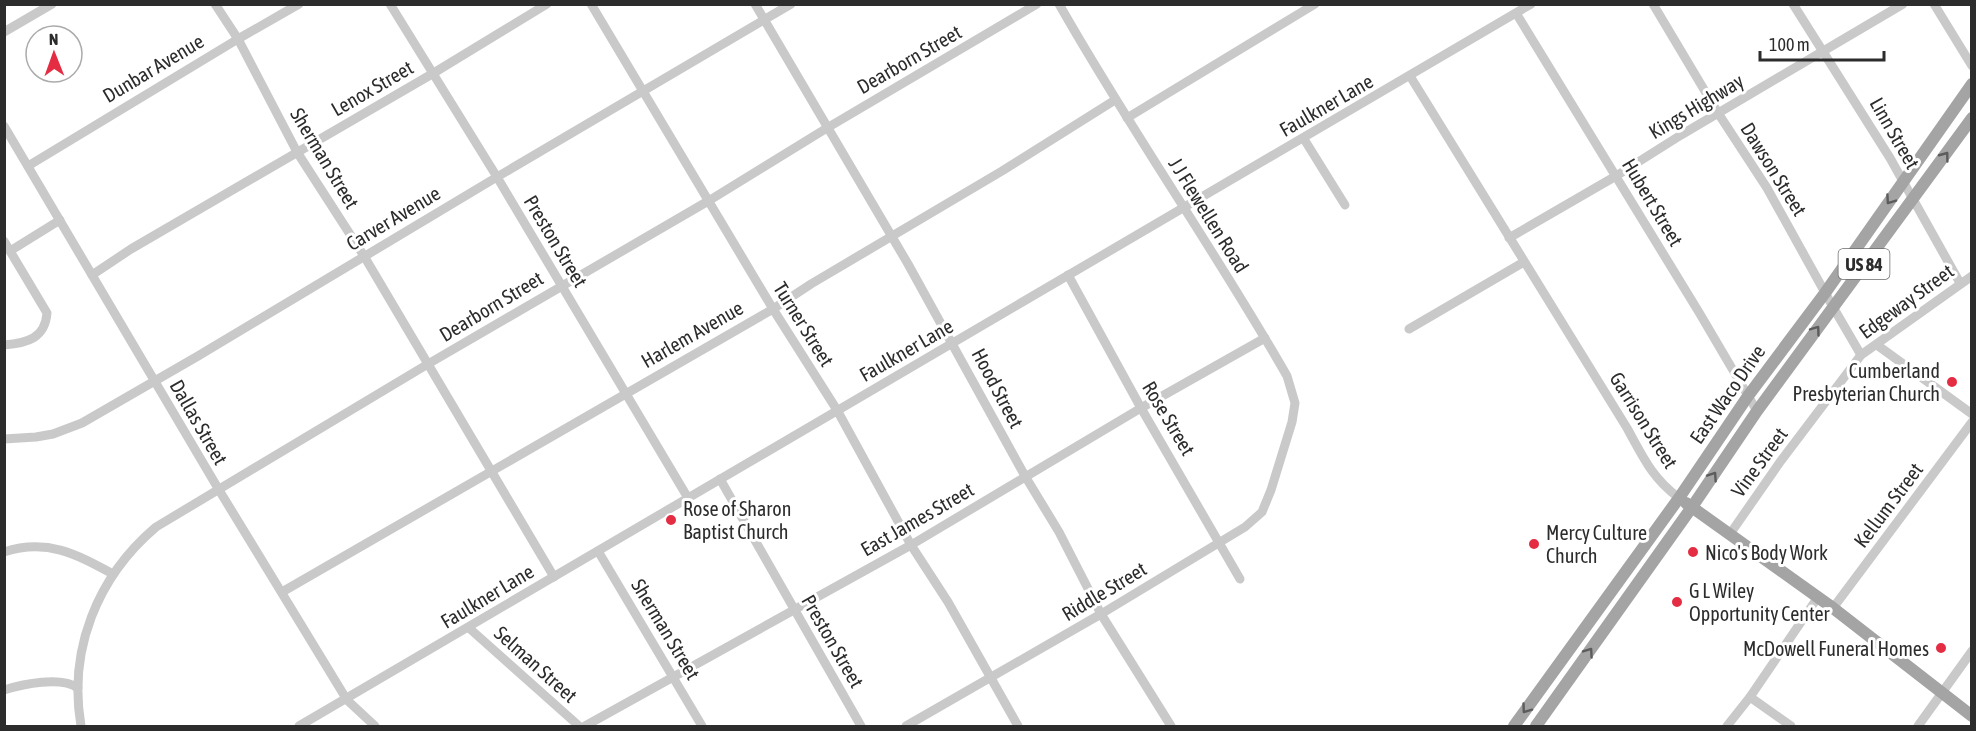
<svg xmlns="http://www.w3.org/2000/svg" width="1976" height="731" viewBox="0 0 1976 731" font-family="'Asap Condensed',sans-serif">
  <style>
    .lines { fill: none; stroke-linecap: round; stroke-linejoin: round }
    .minor { stroke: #c9c9c9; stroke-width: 9 }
    .major { stroke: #a4a4a4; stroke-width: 12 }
    .oneway { stroke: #5c5c5c }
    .poi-dot { fill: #e42d42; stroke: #fff; stroke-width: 2 }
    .labels { text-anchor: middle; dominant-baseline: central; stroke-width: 6; stroke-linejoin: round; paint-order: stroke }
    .shield { fill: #fff; stroke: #6b6b6b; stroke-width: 1.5 }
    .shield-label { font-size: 18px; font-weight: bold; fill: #2c2c2c }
    .street-label { font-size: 20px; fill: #2c2c2c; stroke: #fff }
    .poi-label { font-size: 20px; fill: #2c2c2c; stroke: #fff; text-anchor: start }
  </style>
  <rect width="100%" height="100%" fill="#fff"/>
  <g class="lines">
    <g class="minor">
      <path d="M215 4 238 39 297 152 364 256 554 577"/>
      <path d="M390 4 497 177 688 498"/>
      <path d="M591 4 773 309 837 410 911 545 948 602 1018 726"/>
      <path d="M755 4 908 264 1025 476 1059 532 1101 614 1171 726"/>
      <path d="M1653 4 1718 113 1767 188 1833 307 1861 355"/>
      <path d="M1793 4 1890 158 1960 283"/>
      <path d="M1934 4 1972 66"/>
      <path d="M1516 13 1700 314 1757 411"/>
      <path d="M4 32 52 4"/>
      <path d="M1410 76 1627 428C1643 457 1652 478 1679 498"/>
      <path d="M1127 118 1315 4"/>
      <path d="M4 126 219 490 347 700 375 726"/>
      <path d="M1304 139 1345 205"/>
      <path d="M28 166 238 39 299 4"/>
      <path d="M1509 238 1616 176 1681 135 1903 4"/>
      <path d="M4 241 47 313C45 338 28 343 4 345"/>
      <path d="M10 251 60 220"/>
      <path d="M92 275 131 249 432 74 547 4"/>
      <path d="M1068 275 1141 408 1240 579"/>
      <path d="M1409 329 1524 262"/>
      <path d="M1877 345 1972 414"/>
      <path d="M4 439 36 437 53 434 82 423 198 356 497 177 791 4"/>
      <path d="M720 479 861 726"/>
      <path d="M1730 534 1780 462 1861 355 1972 276"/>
      <path d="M598 551 702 726"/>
      <path d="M4 552C47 538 76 554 113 574"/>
      <path d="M282 592 773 309 811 284 1002 171 1115 100"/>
      <path d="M1833 608 1972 422"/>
      <path d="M469 628 579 726"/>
      <path d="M4 690C23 684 61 676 78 688"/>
      <path d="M1750 697 1791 726"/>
      <path d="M81 726C68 650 97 577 156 527L428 364 710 200 827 128 1037 4"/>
      <path d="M299 726 1531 4"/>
      <path d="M585 726 911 545 1141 408 1265 338"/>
      <path d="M906 726 1101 614 1245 527 1262 512 1271 490 1292 422 1295 403 1287 376C1215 250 1131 131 1059 4"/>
      <path d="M1727 726 1750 697 1818 597"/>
      <path d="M1918 726 1972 651"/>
    </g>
    <g class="major">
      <path d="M1686 503 1833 608 1972 716"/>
      <path d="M1514 726 1679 498 1748 396 1825 293 1972 84"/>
      <path d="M1536 726 1692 507 1757 411 1972 118"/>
    </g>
  </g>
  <defs><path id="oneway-chevron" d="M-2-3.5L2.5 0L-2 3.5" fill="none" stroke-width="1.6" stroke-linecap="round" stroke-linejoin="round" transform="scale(1.5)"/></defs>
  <g class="oneway">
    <use href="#oneway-chevron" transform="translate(1945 156) rotate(-53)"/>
    <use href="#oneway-chevron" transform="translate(1890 200) rotate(125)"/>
    <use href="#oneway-chevron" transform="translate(1816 330) rotate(-54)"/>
    <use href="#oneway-chevron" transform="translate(1713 476) rotate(-56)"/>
    <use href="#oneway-chevron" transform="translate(1589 652) rotate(-55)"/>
    <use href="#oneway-chevron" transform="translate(1526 709) rotate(126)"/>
  </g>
  <g class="poi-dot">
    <circle cx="1952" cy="382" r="6"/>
    <circle cx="671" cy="520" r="6"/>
    <circle cx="1534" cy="544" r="6"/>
    <circle cx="1693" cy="552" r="6"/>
    <circle cx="1677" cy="602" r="6"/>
    <circle cx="1941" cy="648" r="6"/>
  </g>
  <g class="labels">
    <rect class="shield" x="1838.5" y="249" width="51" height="30" rx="4.5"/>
    <g class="shield-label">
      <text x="1864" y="264">US 84</text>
    </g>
    <g class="street-label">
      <text transform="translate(909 59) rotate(-30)">Dearborn Street</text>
      <text transform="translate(153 68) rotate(-31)">Dunbar Avenue</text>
      <text transform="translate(372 88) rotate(-30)">Lenox Street</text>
      <text transform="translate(1326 105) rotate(-30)">Faulkner Lane</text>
      <text transform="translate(1696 106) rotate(-31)">Kings Highway</text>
      <text transform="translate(1895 133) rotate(60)">Linn Street</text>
      <text transform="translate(325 158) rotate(59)">Sherman Street</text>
      <text transform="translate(1774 169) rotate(58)">Dawson Street</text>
      <text transform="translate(1653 202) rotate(59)">Hubert Street</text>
      <text transform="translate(1209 215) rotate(58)">J J Flewellen Road</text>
      <text transform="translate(393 218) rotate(-31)">Carver Avenue</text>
      <text transform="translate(556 241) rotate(59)">Preston Street</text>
      <text transform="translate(1906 301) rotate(-36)">Edgeway Street</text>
      <text transform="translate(491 306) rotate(-31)">Dearborn Street</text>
      <text transform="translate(804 324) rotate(58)">Turner Street</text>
      <text transform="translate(692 334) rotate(-30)">Harlem Avenue</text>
      <text transform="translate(906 350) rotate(-30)">Faulkner Lane</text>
      <text transform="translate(998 388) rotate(62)">Hood Street</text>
      <text transform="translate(1727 394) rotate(-55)">East Waco Drive</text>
      <text transform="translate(1169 418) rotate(59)">Rose Street</text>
      <text transform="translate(1644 420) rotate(58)">Garrison Street</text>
      <text transform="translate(199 422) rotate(60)">Dallas Street</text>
      <text transform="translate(1759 462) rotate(-54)">Vine Street</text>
      <text transform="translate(1888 505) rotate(-53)">Kellum Street</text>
      <text transform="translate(917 519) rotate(-30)">East James Street</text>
      <text transform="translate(1104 591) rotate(-31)">Riddle Street</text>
      <text transform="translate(487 596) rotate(-31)">Faulkner Lane</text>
      <text transform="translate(666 629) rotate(59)">Sherman Street</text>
      <text transform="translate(833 641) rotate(60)">Preston Street</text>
      <text transform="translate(536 664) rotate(42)">Selman Street</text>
    </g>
    <g class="poi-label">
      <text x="1940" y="370" text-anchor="end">Cumberland<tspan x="1940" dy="23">Presbyterian Church</tspan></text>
      <text x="683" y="508">Rose of Sharon<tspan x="683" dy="23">Baptist Church</tspan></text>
      <text x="1546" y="532">Mercy Culture<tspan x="1546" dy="23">Church</tspan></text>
      <text x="1705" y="552">Nico's Body Work</text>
      <text x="1689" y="590">G L Wiley<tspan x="1689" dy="23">Opportunity Center</tspan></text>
      <text x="1929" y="648" text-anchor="end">McDowell Funeral Homes</text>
    </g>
  </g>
  <rect width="1976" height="731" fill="none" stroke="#2c2c2c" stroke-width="12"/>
  <g transform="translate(54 54) rotate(359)"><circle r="28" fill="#ffffff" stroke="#ababab" stroke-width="1.5"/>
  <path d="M0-4.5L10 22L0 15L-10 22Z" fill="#e42d42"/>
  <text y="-9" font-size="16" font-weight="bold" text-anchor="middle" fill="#2c2c2c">N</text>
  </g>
  <path d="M1760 51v9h124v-9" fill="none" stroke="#2c2c2c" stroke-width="3"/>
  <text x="1769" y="51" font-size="18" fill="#2c2c2c" stroke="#ffffff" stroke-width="4.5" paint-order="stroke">100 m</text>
</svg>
